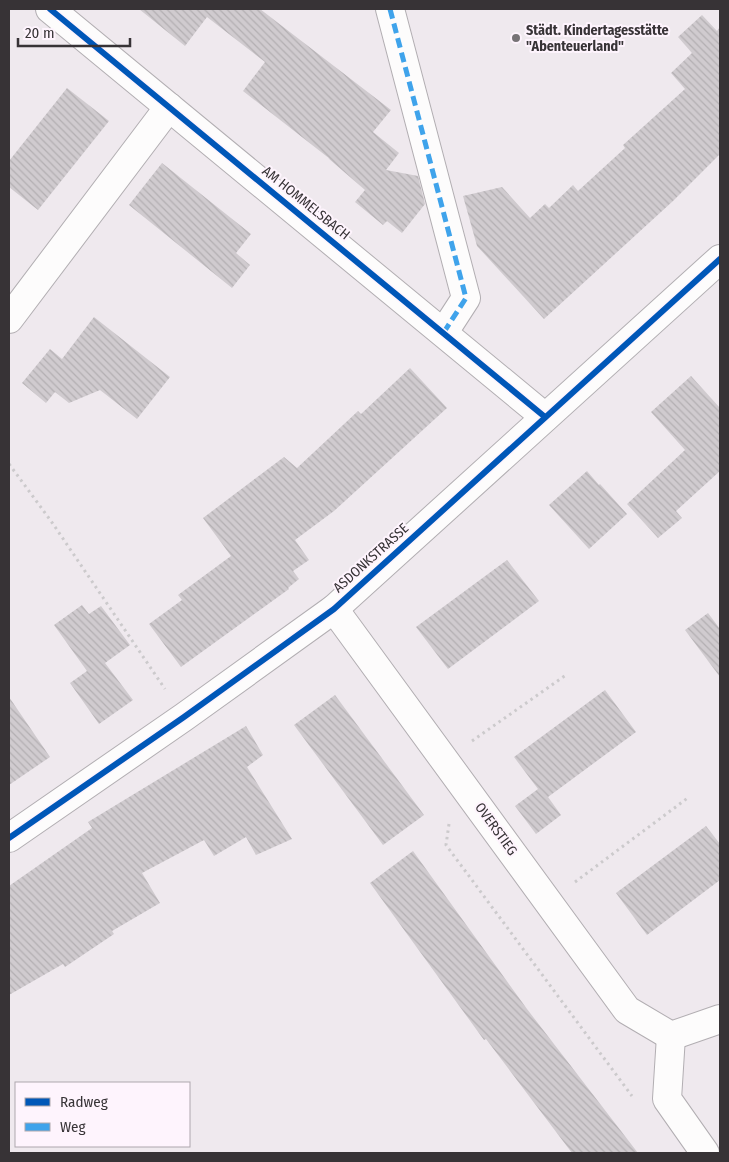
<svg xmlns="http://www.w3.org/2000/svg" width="729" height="1162" viewBox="0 0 729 1162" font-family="'Fira Sans Condensed',sans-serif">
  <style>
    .building { fill: url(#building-back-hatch) }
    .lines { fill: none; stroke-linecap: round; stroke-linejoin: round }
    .minor-casing { stroke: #b2aeb2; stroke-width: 30 }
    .tertiary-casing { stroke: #b2aeb2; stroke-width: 30 }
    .path { stroke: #cccacc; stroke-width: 3; stroke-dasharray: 2.5 4; stroke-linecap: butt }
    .minor { stroke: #fdfcfc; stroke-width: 28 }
    .tertiary { stroke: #fdfcfc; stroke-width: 28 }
    .quiet { stroke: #3fa3eb; stroke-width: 5; stroke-dasharray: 10 5; stroke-linecap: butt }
    .cycleway-casing { stroke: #fef4fd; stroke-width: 9 }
    .cycleway { stroke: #0057b8; stroke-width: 6 }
    .poi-dot { fill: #777376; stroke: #fef4fd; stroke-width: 2 }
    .labels { text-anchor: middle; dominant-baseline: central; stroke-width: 4; stroke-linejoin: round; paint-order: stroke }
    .poi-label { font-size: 14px; font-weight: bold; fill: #373336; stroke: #fef4fd; text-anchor: start }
    .street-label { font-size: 14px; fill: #373336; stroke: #fef4fd }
  </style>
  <defs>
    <pattern id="building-back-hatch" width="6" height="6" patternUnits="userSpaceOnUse" patternTransform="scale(1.25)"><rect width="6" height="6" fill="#d0cbcf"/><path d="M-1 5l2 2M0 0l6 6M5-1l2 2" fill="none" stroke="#b3afb2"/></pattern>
  </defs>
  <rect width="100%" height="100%" fill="#efe9ee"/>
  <g class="building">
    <path d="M139 9H260L391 110 373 132 399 153 386 170 418 176 425 204 402 233 387 221 383 225 355 202 365 190 328 158 330 159 243 91 265 62 207 17 185 46Z"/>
    <path d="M702 15 717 31 720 27V154L673 201 544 319 477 246 463 196 502 187 530 218 545 204 549 208 573 185 578 191 625 148 623 145 685 89 671 73 692 53 678 37Z"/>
    <path d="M67 88 109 121 38 210 9 187V161Z"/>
    <path d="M162 163 251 234 236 253 250 265 232 288 129 205Z"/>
    <path d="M94 317 170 377 137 419 100 390 69 403 55 392 46 403 22 383 50 349 62 359Z"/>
    <path d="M410 368 447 408 334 511 295 540 309 560 293 571 299 579 288 588 289 589 181 667 149 624 182 600 178 595 231 556 203 518 284 457 297 468 358 411 361 414Z"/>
    <path d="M691 376 720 408V471L676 511 682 518 658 538 627 504 685 450 651 412Z"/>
    <path d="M587 471 599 485 600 484 627 514 589 549 549 505Z"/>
    <path d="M507 560 539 601 448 669 416 627Z"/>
    <path d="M82 605 89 614 101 606 130 645 105 663 133 700 99 724 70 683 87 671 54 625Z"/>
    <path d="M708 613 720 629V677L685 630Z"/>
    <path d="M605 690 636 732 548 797 561 815 536 834 515 806 538 789 514 757Z"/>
    <path d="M335 695 424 815 383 845 294 725Z"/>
    <path d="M9 697 50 757 9 785Z"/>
    <path d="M246 726 263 755 247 767 292 839 256 855 246 837 214 856 204 840 142 873 160 903 112 931 114 934 65 967 63 964 9 995V886L92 828 88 822Z"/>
    <path d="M706 826 720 844V880L647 935 616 893Z"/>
    <path d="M413 851 527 1009 638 1153H572L486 1039 484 1040 370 883Z"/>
  </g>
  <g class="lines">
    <defs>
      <g id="minor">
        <path d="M50 9 545 417"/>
        <path d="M390 9 466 298 444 332"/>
        <path d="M9 319 169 107"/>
        <path d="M334 609 627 1010 671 1036 720 1019"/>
        <path d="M671 1036 667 1099 705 1153"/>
      </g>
      <path id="tertiary" d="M9 838 184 717 334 609 720 259"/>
    </defs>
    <use href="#minor" class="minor-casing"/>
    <use href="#tertiary" class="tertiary-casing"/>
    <g class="path">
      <path d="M9 464 51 521 165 689"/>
      <path d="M472 741 566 675"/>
      <path d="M449 824 446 845 632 1096"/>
      <path d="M575 882 689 797"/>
    </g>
    <use href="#minor" class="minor"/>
    <use href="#tertiary" class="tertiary"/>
    <path class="quiet" d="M390 9 466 298 444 332"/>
    <defs>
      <g id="cycleway">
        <path d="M50 9 545 417"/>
        <path d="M9 838 184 717 334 609 720 259"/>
      </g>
    </defs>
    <use href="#cycleway" class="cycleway-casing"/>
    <use href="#cycleway" class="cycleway"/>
  </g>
  <circle class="poi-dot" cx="516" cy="38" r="5"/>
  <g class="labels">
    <g class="poi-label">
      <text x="526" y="30">Städt. Kindertagesstätte<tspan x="526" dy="16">"Abenteuerland"</tspan></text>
    </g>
    <g class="street-label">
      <text transform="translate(306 203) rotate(39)">AM HOMMELSBACH</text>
      <text transform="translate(371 558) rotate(-42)">ASDONKSTRASSE</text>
      <text transform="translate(496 829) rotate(54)">OVERSTIEG</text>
    </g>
  </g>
  <rect width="729" height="1162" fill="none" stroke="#373336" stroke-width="20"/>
  <rect x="15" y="1082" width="175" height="65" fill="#fef4fd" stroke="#aea7ad"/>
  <rect x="25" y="1098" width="25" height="8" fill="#0057b8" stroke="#aea7ad"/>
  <text x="60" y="1107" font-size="15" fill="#373336">Radweg</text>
  <rect x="25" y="1123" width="25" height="8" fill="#3fa3eb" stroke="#aea7ad"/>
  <text x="60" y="1132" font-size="15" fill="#373336">Weg</text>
  <path d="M18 38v8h112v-8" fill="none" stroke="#373336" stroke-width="2.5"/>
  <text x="25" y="38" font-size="15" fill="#373336" stroke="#fef4fd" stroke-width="4" paint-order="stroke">20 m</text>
</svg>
